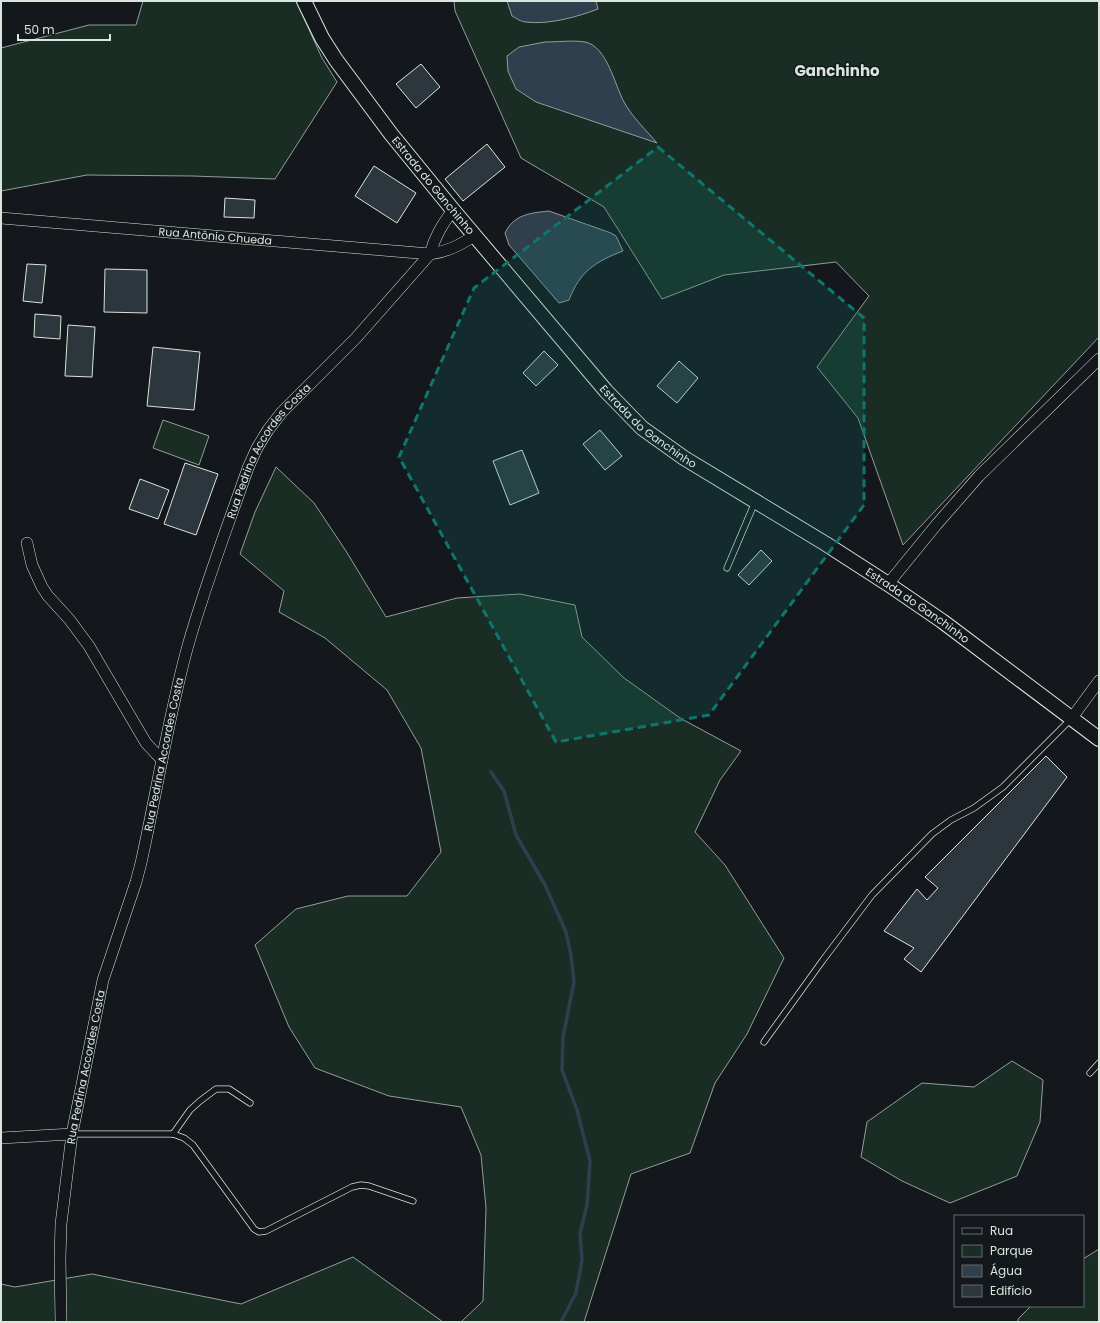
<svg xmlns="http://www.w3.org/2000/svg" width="1100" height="1323" viewBox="0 0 1100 1323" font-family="Poppins,sans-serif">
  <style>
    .green { fill: #1a2d24; stroke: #939e99 }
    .water { fill: #2f3f4d; stroke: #939e99 }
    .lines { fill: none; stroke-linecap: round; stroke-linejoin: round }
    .stream { stroke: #2f3f4d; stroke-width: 3.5 }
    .building { fill: #2c363c; stroke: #d8e6dc }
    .service-casing { stroke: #d8e6dc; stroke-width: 7 }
    .minor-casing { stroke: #d8e6dc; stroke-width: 12 }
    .tertiary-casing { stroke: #d8e6dc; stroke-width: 16 }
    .service { stroke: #14181c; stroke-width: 5.5 }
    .minor { stroke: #14181c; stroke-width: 11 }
    .tertiary { stroke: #14181c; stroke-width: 14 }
    .marked { fill: #0f766e; fill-opacity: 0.2; stroke: #0f766e; stroke-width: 3; stroke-dasharray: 8 5; stroke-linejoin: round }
    .labels { text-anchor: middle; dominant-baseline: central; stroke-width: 3; stroke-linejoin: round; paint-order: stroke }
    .street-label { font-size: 11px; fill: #d8e6dc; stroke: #14181c }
    .district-label { font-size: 15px; font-weight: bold; fill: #d8e6dc; stroke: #14181c }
  </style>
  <rect width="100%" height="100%" fill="#14181c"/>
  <g class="green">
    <path d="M143 1H296L322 58 337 82 275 179 193 176 87 175 1 191V48L89 25H136Z"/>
    <path d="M454 1H1099V337L903 545 858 418 817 367 869 296 836 262 724 275 662 299 604 207 521 158 455 11Z"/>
    <path d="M163 420 209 436 199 465 153 448Z"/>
    <path d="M276 467 314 503 346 551 386 617 457 598 520 594 575 605 582 637 624 678 680 718 741 751 720 780 695 832 725 865 784 958 747 1034 715 1083 690 1153 631 1174 584 1322H461L483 1301 486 1208 481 1155 461 1107 389 1096 315 1068 289 1027 255 945 296 909 348 896H407L441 852 421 748 387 690 325 638 279 612 284 591 240 554 255 512Z"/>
    <path d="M1012 1061 1043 1080 1040 1122 1017 1176 950 1203 902 1181 861 1157 867 1122 922 1083 974 1087Z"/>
    <path d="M1099 1249V1320L1097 1322H1017L1019 1318 1031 1306H1083V1259Z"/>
    <path d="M353 1257 443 1322H1V1284L15 1287 92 1274 241 1304Z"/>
  </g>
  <g class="water">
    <path d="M507 1H596L598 9C577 17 548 25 526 22 521 22 516 18 512 16Z"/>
    <path d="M545 42C557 42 573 40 585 42 607 46 615 86 624 102 632 117 646 130 657 143L536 102 516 89 508 71 507 56 519 47Z"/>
    <path d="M549 211 611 233 616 236 623 251C595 262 580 271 569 300L559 303 509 245 505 233C514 214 531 213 549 211Z"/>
  </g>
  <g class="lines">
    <path class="stream" d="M491 772 504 791 516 835 545 885 566 932 571 955 574 982 563 1037 562 1070 577 1110 590 1161 587 1205 580 1233 582 1260 576 1293 561 1322"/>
  </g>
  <g class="building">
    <path d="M421 64 440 87 416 108 396 84Z"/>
    <path d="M487 144 505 167 463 201 445 179Z"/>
    <path d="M374 166 416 193 397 223 355 196Z"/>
    <path d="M225 198 255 200 254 218 224 217Z"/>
    <path d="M27 264 46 265 42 303 23 301Z"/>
    <path d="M105 269 147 270V313L104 312Z"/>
    <path d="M35 314 61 316 60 339 34 337Z"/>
    <path d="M68 325 95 327 92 377 65 376Z"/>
    <path d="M153 347 200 352 194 410 147 406Z"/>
    <path d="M544 351 558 365 536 386 523 373Z"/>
    <path d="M679 361 698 378 677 403 657 386Z"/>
    <path d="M600 430 622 456 605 470 583 444Z"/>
    <path d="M522 450 539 493 510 505 493 461Z"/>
    <path d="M185 463 218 474 196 535 164 524Z"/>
    <path d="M140 479 169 490 158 519 129 509Z"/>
    <path d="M761 550 772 561 749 585 738 575Z"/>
    <path d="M1046 756 1067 777 921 972 904 959 914 948 884 931 917 889 927 900 938 888 925 877Z"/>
  </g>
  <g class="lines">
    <defs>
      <g id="service">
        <path d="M727 568 755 502"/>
        <path d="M764 1042 823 960 872 895 932 834 951 820 974 808 1003 787 1071 719"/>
        <path d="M1090 1073 1099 1063"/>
        <path d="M72 1134H173L184 1138 193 1145 254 1229 259 1232 266 1231 352 1187 361 1185 369 1186 413 1201"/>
        <path d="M173 1134 190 1110 200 1101 216 1089H229L250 1103"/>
      </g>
      <g id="minor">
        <path id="s1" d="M1 218 430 254C447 252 460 245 474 236"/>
        <path d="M27 543 32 565 42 587 48 596 69 619 89 646 146 743 162 760"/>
        <path d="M888 584 937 524 979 476 1099 359"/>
        <path d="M1071 719 1099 681"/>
        <path d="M1 1138 72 1134"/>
        <path id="s2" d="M61 1322 60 1258 61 1224 72 1134 103 980 136 882 141 863C157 791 168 719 187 649 204 588 227 528 248 468L257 448 268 430 282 412 356 338 430 254C435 236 442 225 453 210"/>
      </g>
      <g id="tertiary">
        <path id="s3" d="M304 1 322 38 336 60 391 134 453 210 606 391 642 428 684 458 826 544 888 584 942 621 1099 739"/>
      </g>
    </defs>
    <use href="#service" class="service-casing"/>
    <use href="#minor" class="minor-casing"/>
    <use href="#tertiary" class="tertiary-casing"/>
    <use href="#service" class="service"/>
    <use href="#minor" class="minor"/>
    <use href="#tertiary" class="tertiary"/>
  </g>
  <path class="marked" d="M658 147 864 318V505L709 715 556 742 399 457 474 288Z"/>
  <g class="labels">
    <g class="street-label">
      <text stroke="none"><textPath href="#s3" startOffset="226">Estrada do Ganchinho</textPath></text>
      <text stroke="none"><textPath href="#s1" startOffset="215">Rua Antônio Chueda</textPath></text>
      <text stroke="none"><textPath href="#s3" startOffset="550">Estrada do Ganchinho</textPath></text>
      <text stroke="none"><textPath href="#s2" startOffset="904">Rua Pedrina Accordes Costa</textPath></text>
      <text stroke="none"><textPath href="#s3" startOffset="874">Estrada do Ganchinho</textPath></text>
      <text stroke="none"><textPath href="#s2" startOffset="580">Rua Pedrina Accordes Costa</textPath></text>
      <text stroke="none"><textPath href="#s2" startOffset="257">Rua Pedrina Accordes Costa</textPath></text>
    </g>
    <g class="district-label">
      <text x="837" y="70">Ganchinho</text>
    </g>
  </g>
  <rect width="1100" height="1323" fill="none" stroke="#d8e6dc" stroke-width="4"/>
  <rect x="954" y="1215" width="130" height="92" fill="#14181c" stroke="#626a69"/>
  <rect x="962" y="1228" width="20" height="6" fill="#14181c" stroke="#626a69"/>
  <text x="990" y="1235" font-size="12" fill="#d8e6dc">Rua</text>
  <rect x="962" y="1245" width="20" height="12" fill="#1a2d24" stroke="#626a69"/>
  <text x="990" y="1255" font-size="12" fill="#d8e6dc">Parque</text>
  <rect x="962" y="1265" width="20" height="12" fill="#2f3f4d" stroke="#626a69"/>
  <text x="990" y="1275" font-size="12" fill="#d8e6dc">Água</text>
  <rect x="962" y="1285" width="20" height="12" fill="#2c363c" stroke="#626a69"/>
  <text x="990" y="1295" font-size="12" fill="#d8e6dc">Edifício</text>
  <path d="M18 34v6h92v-6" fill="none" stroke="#d8e6dc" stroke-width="2"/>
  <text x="24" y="34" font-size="12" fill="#d8e6dc" stroke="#14181c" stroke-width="3" paint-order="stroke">50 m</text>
</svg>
